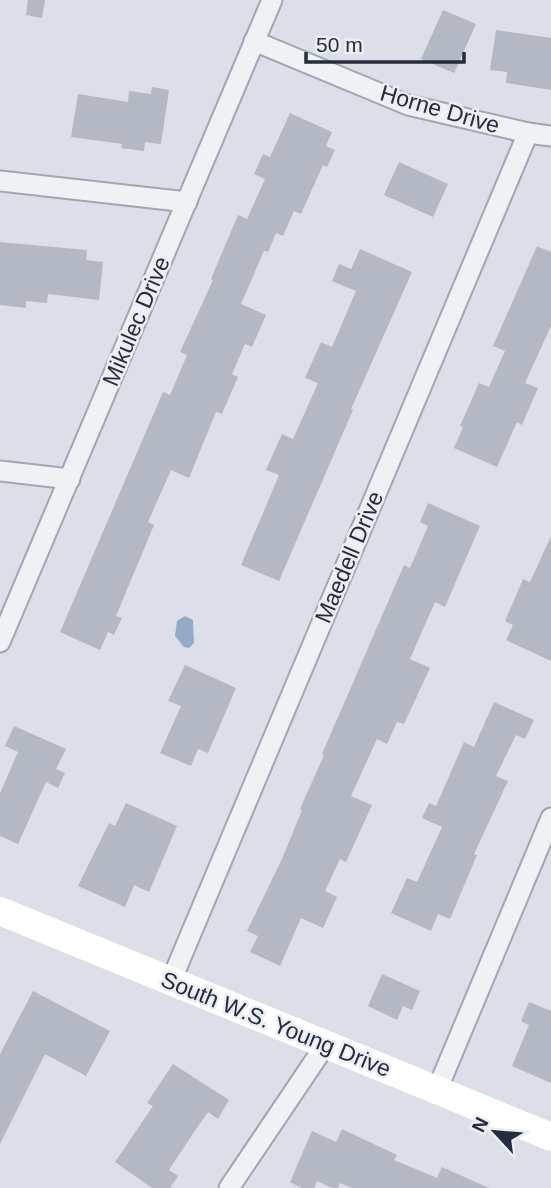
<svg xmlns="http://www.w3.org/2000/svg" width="551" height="1188" viewBox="0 0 551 1188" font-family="Arial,sans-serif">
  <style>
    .water { fill: #95a9c9 }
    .building { fill: #b3b8c4 }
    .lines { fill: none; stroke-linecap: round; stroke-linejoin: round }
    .street-casing { stroke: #a1a6b1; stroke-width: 23 }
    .street { stroke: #eff1f5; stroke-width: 19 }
    .secondary { stroke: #fff; stroke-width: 28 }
    .labels { text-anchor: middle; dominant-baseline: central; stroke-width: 5; stroke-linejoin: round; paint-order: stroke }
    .street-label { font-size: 23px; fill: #252c3e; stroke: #ebeef5 }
  </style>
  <rect width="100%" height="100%" fill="#dcdfe7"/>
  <path class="water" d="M185 616 193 620 194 643 189 648 184 647 175 636 177 621Z"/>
  <g class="building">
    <path d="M28 0H45L42 18 26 15Z"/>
    <path d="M443 10 476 24 454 73 421 59Z"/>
    <path d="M496 30 551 38V90L506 83 507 72 490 70Z"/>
    <path d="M152 87 169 90 161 144 145 142 144 151 121 148 122 144 71 137 78 94 128 102 129 91 151 94Z"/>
    <path d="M290 113 332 132 326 146 335 150 327 167 323 165 301 214 294 211 283 236 276 233 268 252 264 251 241 304 266 315 252 347 245 344 232 374 238 377 222 414 216 412 189 478 171 470 148 522 154 525 116 616 122 618 114 635 108 632 100 650 60 632 163 392 170 395 187 355 180 352 213 280 211 279 238 215 247 219 265 179 254 174 263 154 270 157Z"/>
    <path d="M399 162 448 184 433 217 384 195Z"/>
    <path d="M0 242 87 250 86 260 103 262 99 300 48 294 47 303 26 301V308L0 305Z"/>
    <path d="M537 246 551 252V326L525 383 538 388 522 425 517 422 497 467 454 448 463 427 460 426 479 383 489 387 505 351 493 346Z"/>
    <path d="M360 249 412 272 351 409 353 410 279 581 241 565 279 475 266 470 282 434 293 439 318 383 305 378 321 342 332 347 356 291 332 281 339 264 351 269Z"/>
    <path d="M428 503 480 526 445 607 435 602 410 659 430 668 404 724 397 722 387 744 377 739 351 796 372 805 346 862 340 859 325 891 337 897 323 928 301 918 280 966 250 952 258 936 247 931 282 859 302 810 300 809 324 755 322 754 404 565 410 568 428 526 420 522Z"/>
    <path d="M551 536V661L506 640 513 625 505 621 523 579 530 582Z"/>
    <path d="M185 665 236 688 208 753 198 749 191 766 160 753 181 706 168 701Z"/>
    <path d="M494 702 534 720 525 739 516 735 496 776 508 781 474 854 477 855 450 919 438 914 431 931 391 913 407 878 417 882 442 827 422 818 429 803 436 806 464 742 474 747Z"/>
    <path d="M14 726 66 749 56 769 65 773 58 788 46 782 18 844 0 836V793L18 752 5 746Z"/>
    <path d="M126 803 177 826 149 892 134 885 125 907 78 886 109 823 115 826Z"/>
    <path d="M382 974 420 991 412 1010 403 1006 397 1020 368 1006Z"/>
    <path d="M33 991 110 1031 86 1076 45 1054 0 1144V1054Z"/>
    <path d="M529 1002 551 1011V1083L512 1066 529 1025 521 1021Z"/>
    <path d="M173 1064 229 1100 218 1119 208 1112 194 1132 169 1170 178 1176 170 1188H152L115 1162 153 1106 147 1103Z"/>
    <path d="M342 1129 397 1155 394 1160 437 1178 442 1167 489 1188H352L340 1183 338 1188H332L317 1181 314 1188H302L290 1182 312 1131 336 1142Z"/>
  </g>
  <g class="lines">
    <defs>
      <g id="street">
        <path d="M254 41 408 105 528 133 551 136"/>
        <path d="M0 181 187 202"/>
        <path d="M0 471 70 479"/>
        <path d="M0 642 272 0"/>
        <path d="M171 981 528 133"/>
        <path d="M437 1090 551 818"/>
        <path d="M229 1188 326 1044"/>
      </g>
    </defs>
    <use href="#street" class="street-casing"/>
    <use href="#street" class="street"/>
    <path class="secondary" d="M0 911 551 1137"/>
  </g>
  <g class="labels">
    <g class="street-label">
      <text transform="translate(440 109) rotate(16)">Horne Drive</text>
      <text transform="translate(136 321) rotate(-67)">Mikulec Drive</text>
      <text transform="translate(349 557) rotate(-67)">Maedell Drive</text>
      <text transform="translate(276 1024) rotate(22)">South W.S. Young Drive</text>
    </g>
  </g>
  <g transform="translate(495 1132) rotate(296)" stroke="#ebeef5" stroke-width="5" paint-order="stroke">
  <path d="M0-5L12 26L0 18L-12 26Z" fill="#252c3e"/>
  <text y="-10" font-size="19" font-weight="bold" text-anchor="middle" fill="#252c3e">N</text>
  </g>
  <path d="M306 52v10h158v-10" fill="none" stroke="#252c3e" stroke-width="3.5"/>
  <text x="316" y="52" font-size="21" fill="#252c3e" stroke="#ebeef5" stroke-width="5" paint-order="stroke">50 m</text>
</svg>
